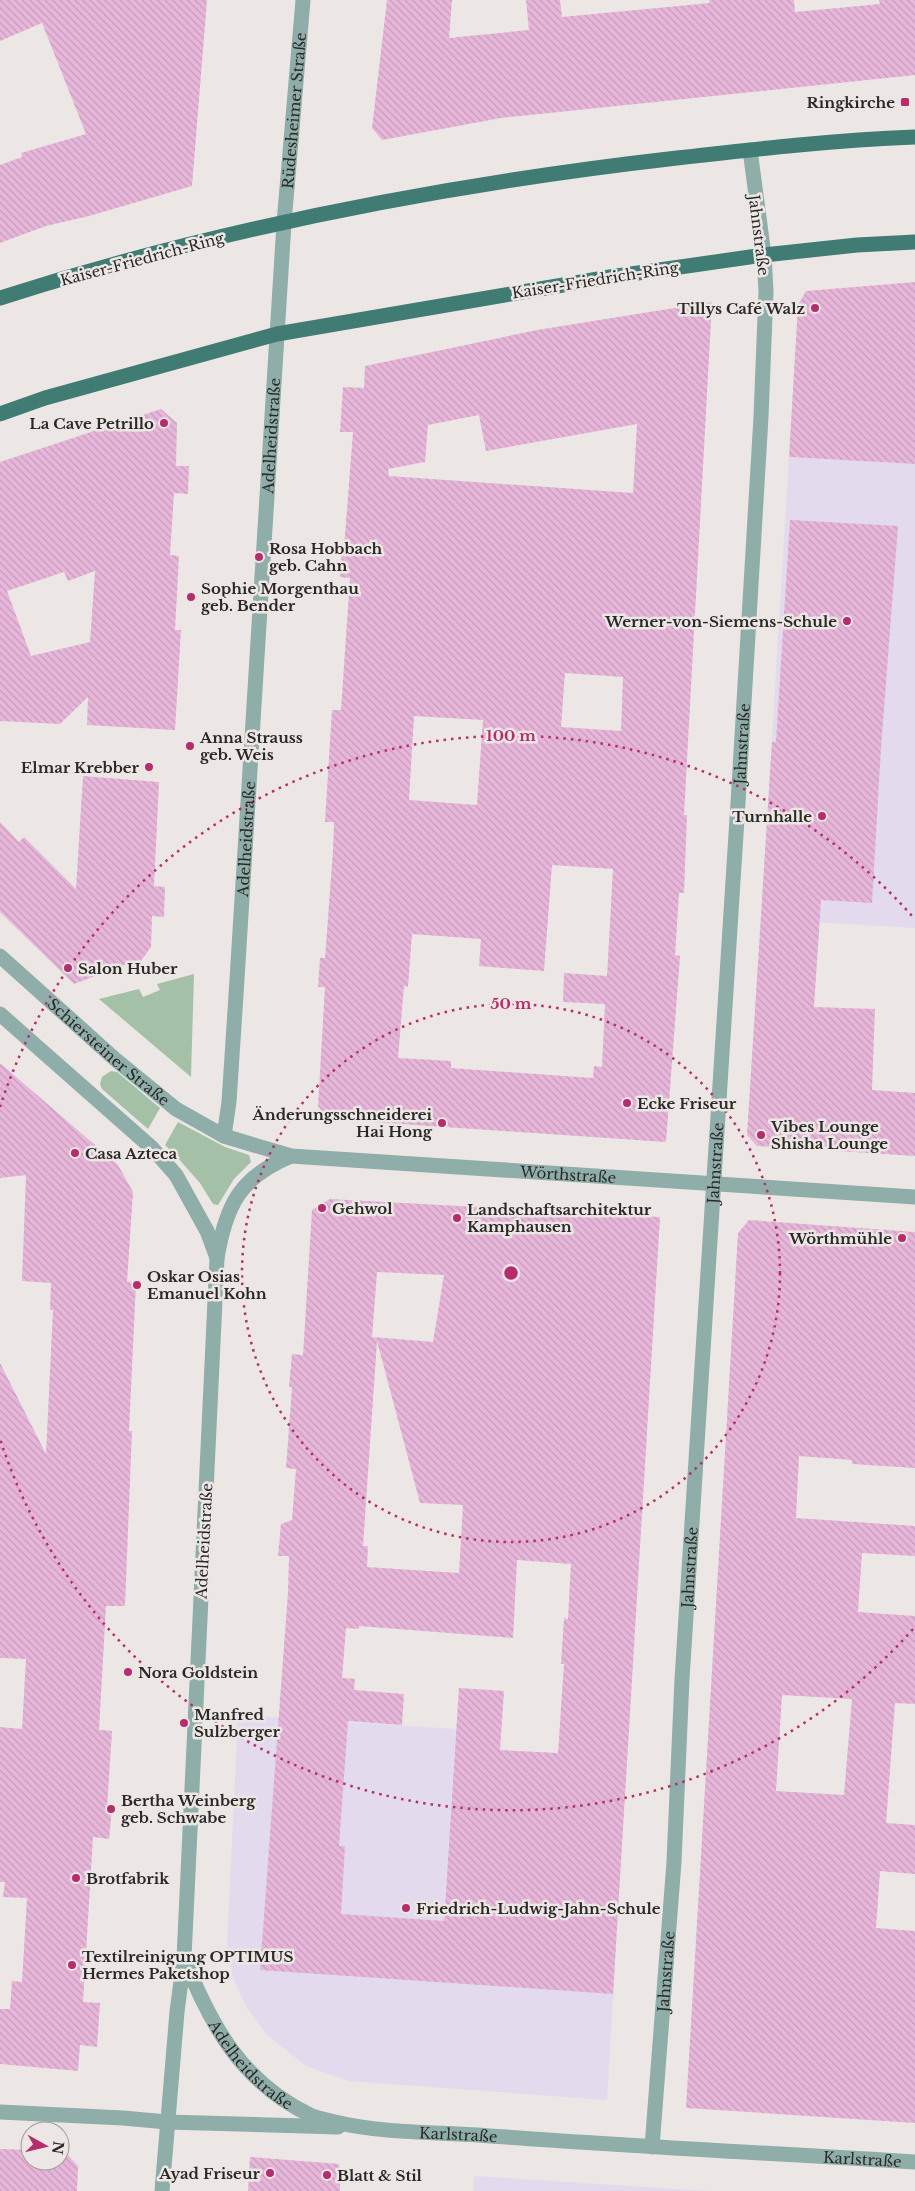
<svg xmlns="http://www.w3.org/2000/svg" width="915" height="2191" viewBox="0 0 915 2191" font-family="'Libre Baskerville',serif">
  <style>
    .education { fill: #e3daee }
    .green { fill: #a4c0a7 }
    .building { fill: url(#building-back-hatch); fill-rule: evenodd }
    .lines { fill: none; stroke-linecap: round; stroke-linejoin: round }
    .minor { stroke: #8fada9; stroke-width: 15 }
    .tertiary { stroke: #8fada9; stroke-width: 15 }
    .primary { stroke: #407b74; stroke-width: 15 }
    .ring { fill: none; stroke: #b52d6d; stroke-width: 2.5; stroke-dasharray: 2.5 5 }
    .poi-dot { fill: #b52d6d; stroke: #ece7e4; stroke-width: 2 }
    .labels { text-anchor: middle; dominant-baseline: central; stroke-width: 5; stroke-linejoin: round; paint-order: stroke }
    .poi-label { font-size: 15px; font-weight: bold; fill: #2b2928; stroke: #ece7e4; text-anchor: start }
    .street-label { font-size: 15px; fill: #2b2928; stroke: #ece7e4 }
    .centre { fill: #b52d6d; stroke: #ece7e4; stroke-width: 2.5 }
    .ring-label { font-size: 15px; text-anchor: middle; font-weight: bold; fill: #b52d6d; stroke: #ece7e4; stroke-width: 5; stroke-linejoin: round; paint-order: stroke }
  </style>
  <defs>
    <pattern id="building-back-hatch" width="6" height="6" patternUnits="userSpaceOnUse" patternTransform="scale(1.25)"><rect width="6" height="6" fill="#e7b6da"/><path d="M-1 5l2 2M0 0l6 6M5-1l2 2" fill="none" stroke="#c69cbb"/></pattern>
  </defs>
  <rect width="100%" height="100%" fill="#ece7e4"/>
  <g class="education">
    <path d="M789 457 915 464V928L761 919Z"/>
    <path d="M238 1715 456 1729 445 1899 618 1910 607 2100 349 2081 306 2066 268 2036 247 2008 233 1978 227 1945Z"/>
    <path d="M474 2176 708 2191H473Z"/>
  </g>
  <g class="green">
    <path d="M194 974 191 1077 99 999 139 989 143 997 160 990 157 984Z"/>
    <path d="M111 1071 117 1072 160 1108 148 1129 102 1089 100 1084 102 1077Z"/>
    <path d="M178 1122 225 1147 249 1155 251 1162 234 1179 218 1205 213 1204 200 1183 177 1157 165 1145Z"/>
  </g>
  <g class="building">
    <path d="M0 0H207L192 186 89 216 46 226 0 243V165L22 157 21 153 86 134 42 23 0 41Z"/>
    <path d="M387 0H452L449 38 529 30 526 0H560L562 17 710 3 709 0H794L795 12 880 4 879 0H915V75L501 118 382 140 372 128Z"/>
    <path d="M915 282V464L789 457 798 305 806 291Z"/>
    <path d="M712 302 684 815H687L684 893H679L675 955 680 956 666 1142 328 1119 318 1106 325 987H318L320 958H325L333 850 334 822H325L332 710H341L350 578 340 577 342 548H344L353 432H340L343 387 364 388 365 366 537 330ZM479 415 486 451 637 424 633 493 389 476 388 469 425 462 428 425ZM565 673 623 677 621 731 561 727ZM414 716 483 720 477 805 409 800ZM552 865 613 869 607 976 564 973 563 1002 605 1004 602 1067 594 1066 593 1078 451 1068V1061L398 1058 404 986 408 987 412 934 481 939 479 966 544 971Z"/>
    <path d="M161 409 177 423 176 466H189L188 494 174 493 170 555 179 556 175 630H181L175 730 87 725 88 697 60 724 0 721V462ZM95 571 90 642 31 656 7 591 64 572 68 581Z"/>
    <path d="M790 520 898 526 881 748 872 903 821 900 814 1007 875 1009 872 1090 915 1093V1156L757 1146 747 1135 772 742H776Z"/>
    <path d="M83 776 159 782 154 886 165 887 164 917 152 916 151 947 132 973 127 964 74 984 0 912V822L19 842 24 837 76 889Z"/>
    <path d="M0 1063 118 1165 133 1192 127 1282 136 1283 129 1431H132L125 1606H106L99 1730 112 1731 107 1808 112 1809 109 1839 93 1837 83 2002 100 2003 97 2047 80 2045 78 2071 0 2064V2009H10L12 1981 22 1982 27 1898 3 1897 5 1882H0V1727L22 1729 26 1659 0 1658V1363L46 1454 53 1310H50L51 1283 22 1281 26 1175 0 1178Z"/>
    <path d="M330 1199 660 1217 613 1994 260 1970 288 1592 289 1556H278L281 1524 292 1520 296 1469 286 1468 292 1387H289L292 1354 303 1355 312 1210ZM377 1272 444 1275 433 1342 372 1337ZM377 1341 420 1503 463 1505 459 1573 367 1567 368 1546H363ZM517 1560 571 1564 568 1619 564 1618 561 1664H564L558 1753 500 1750 504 1691 459 1688 444 1921 341 1914 345 1846H339L348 1721 402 1725 404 1694 354 1690 355 1679 342 1678 346 1628 359 1629V1626L513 1638Z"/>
    <path d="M749 1220 915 1232V1468L852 1464V1460L799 1456 796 1518 915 1526V1556L862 1553 858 1612 915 1616V1704L895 1703 886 1823 915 1825V1874L880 1871 876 1928 915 1931V2123L686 2108 738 1233ZM782 1695 852 1699 844 1795 776 1791Z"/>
    <path d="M0 2149 30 2150V2161H60V2151L65 2152 78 2166 77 2191H0Z"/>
    <path d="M250 2157 339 2164 340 2191H248Z"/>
  </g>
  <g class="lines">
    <g class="minor">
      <path id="s1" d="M224 1136 229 1102 236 995 284 223 303 0"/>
      <path d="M217 1258C226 1205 240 1177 291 1156"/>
      <path d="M0 2112 123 2118 167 2122 338 2127"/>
      <path id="s2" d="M652 2147 674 1862 682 1679 738 803 761 417 766 291 764 255 750 150"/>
      <path d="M162 2191 177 2012 184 1958"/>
    </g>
    <g class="tertiary">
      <path id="s3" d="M0 956 116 1060 176 1109 224 1136 291 1156 915 1197"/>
      <path id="s4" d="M0 1014 152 1148 176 1175 207 1231 217 1258 184 1958C211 2026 242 2083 312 2116 319 2119 328 2120 335 2122 381 2133 431 2132 478 2135 623 2146 769 2153 915 2162"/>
    </g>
    <g class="primary">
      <path d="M0 298C219 228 449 184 677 158 756 149 836 140 915 137"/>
      <path d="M0 414 45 398 277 334 610 277 764 255 857 245 915 242"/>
    </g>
  </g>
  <g class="ring">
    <circle cx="511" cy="1273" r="269"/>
    <path d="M913 1629A537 537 0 0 1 0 1439M0 1107A537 537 0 0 1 913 917"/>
  </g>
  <g class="poi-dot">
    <rect x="900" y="97" width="10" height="10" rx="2.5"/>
    <circle cx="815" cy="308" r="5"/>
    <circle cx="164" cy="423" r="5"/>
    <circle cx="259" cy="557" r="5"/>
    <circle cx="191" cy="597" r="5"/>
    <circle cx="847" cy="621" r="5"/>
    <circle cx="190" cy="746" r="5"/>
    <circle cx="149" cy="767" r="5"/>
    <circle cx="822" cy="816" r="5"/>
    <circle cx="68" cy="968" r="5"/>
    <circle cx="627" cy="1103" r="5"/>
    <circle cx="442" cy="1123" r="5"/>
    <circle cx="761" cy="1135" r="5"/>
    <circle cx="75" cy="1153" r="5"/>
    <circle cx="322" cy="1208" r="5"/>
    <circle cx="457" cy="1218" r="5"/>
    <circle cx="902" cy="1238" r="5"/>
    <circle cx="137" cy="1285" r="5"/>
    <circle cx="128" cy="1672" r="5"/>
    <circle cx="184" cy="1723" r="5"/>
    <circle cx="111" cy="1809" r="5"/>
    <circle cx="76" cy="1878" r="5"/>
    <circle cx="406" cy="1908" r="5"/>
    <circle cx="72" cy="1965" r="5"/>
    <circle cx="270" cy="2173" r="5"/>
    <circle cx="327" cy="2175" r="5"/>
  </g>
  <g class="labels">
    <g class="poi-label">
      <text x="895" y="102" text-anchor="end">Ringkirche</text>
      <text x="805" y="308" text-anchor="end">Tillys Café Walz</text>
      <text x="154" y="423" text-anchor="end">La Cave Petrillo</text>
      <text x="269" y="548">Rosa Hobbach<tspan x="269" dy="17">geb. Cahn</tspan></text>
      <text x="201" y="588">Sophie Morgenthau<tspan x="201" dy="17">geb. Bender</tspan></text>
      <text x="837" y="621" text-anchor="end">Werner-von-Siemens-Schule</text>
      <text x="200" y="737">Anna Strauss<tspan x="200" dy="17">geb. Weis</tspan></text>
      <text x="139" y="767" text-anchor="end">Elmar Krebber</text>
      <text x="812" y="816" text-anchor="end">Turnhalle</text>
      <text x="78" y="968">Salon Huber</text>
      <text x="637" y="1103">Ecke Friseur</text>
      <text x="432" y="1114" text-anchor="end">Änderungsschneiderei<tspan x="432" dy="17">Hai Hong</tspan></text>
      <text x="771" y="1126">Vibes Lounge<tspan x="771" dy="17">Shisha Lounge</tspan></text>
      <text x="85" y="1153">Casa Azteca</text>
      <text x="332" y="1208">Gehwol</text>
      <text x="467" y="1209">Landschaftsarchitektur<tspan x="467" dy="17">Kamphausen</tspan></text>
      <text x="892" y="1238" text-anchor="end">Wörthmühle</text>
      <text x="147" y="1276">Oskar Osias<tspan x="147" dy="17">Emanuel Kohn</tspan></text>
      <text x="138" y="1672">Nora Goldstein</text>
      <text x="194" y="1714">Manfred<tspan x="194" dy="17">Sulzberger</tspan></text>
      <text x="121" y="1800">Bertha Weinberg<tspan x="121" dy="17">geb. Schwabe</tspan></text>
      <text x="86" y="1878">Brotfabrik</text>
      <text x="416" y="1908">Friedrich-Ludwig-Jahn-Schule</text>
      <text x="82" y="1956">Textilreinigung OPTIMUS<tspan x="82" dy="17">Hermes Paketshop</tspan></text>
      <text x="260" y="2173" text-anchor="end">Ayad Friseur</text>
      <text x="337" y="2175">Blatt &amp; Stil</text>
    </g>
    <g class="street-label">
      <text stroke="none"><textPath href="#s1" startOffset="1028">Rüdesheimer Straße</textPath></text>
      <text transform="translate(759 235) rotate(83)">Jahnstraße</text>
      <text transform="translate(142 259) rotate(-15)">Kaiser-Friedrich-Ring</text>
      <text transform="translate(595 280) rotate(-9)">Kaiser-Friedrich-Ring</text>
      <text stroke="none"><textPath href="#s1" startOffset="702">Adelheidstraße</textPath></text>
      <text stroke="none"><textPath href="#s2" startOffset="1406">Jahnstraße</textPath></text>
      <text stroke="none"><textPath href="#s1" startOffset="298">Adelheidstraße</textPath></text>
      <text stroke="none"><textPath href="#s3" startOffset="145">Schiersteiner Straße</textPath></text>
      <text stroke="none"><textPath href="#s2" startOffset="986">Jahnstraße</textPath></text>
      <text stroke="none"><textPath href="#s3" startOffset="636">Wörthstraße</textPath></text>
      <text transform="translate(204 1541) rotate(-87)">Adelheidstraße</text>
      <text stroke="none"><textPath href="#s2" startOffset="581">Jahnstraße</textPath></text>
      <text stroke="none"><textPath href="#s2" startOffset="176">Jahnstraße</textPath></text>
      <text stroke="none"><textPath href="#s4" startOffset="1160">Adelheidstraße</textPath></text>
      <text stroke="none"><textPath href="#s4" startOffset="1389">Karlstraße</textPath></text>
      <text stroke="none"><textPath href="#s4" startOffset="1794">Karlstraße</textPath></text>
    </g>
  </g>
  <circle cx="511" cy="1273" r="8" class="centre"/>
  <g class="ring-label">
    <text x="511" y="741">100 m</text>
    <text x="511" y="1009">50 m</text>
  </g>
  <g transform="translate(45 2146) rotate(98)"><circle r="24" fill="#ece7e4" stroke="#9f9b99"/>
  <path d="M0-4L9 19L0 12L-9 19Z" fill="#b52d6d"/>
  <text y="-8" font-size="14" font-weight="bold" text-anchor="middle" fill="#2b2928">N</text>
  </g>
</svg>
